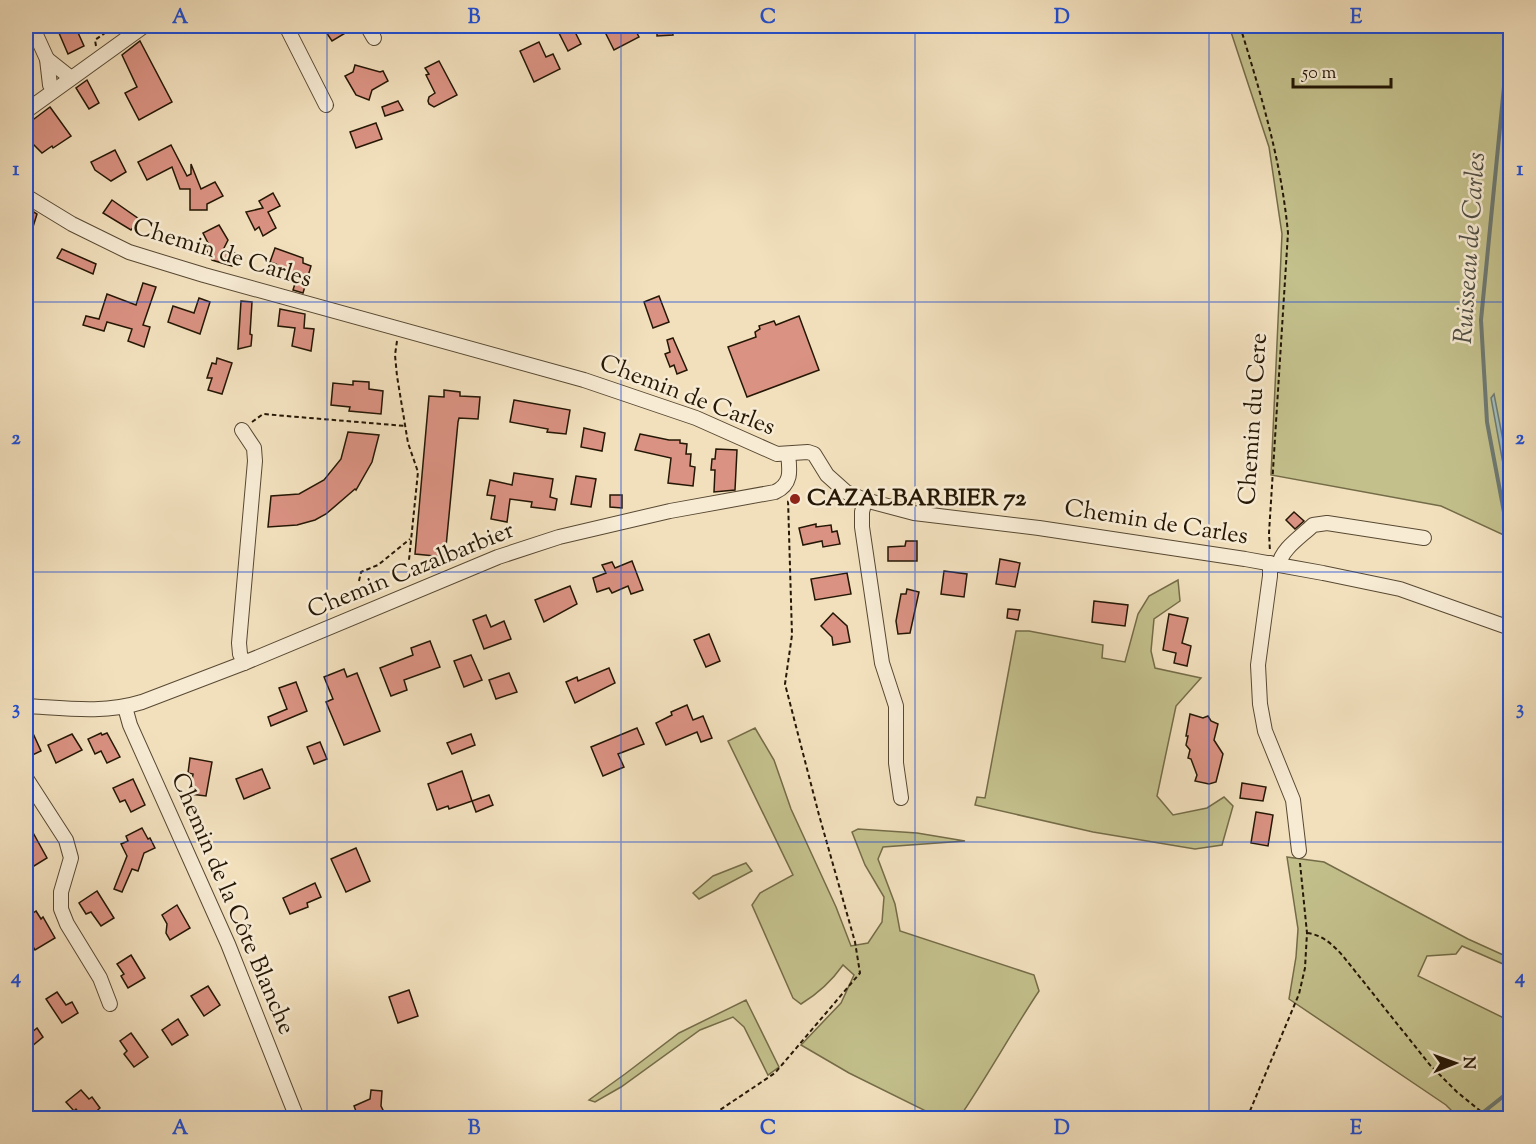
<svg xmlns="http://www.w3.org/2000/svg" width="1536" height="1144" viewBox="0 0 1536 1144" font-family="'Sorts Mill Goudy',serif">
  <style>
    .green { fill: #c3c08c; stroke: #746c48; stroke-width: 1.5 }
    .water { fill: #9fbabb; stroke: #6e7972; stroke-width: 1.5 }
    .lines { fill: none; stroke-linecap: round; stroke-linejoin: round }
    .stream { stroke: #6e7972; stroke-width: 4 }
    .building { fill: #da9282; stroke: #251705; stroke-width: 1.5 }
    .minor-casing { stroke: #584933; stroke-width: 16 }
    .path { stroke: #251705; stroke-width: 2; stroke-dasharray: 4.5 3; stroke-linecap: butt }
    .minor { stroke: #f7ebd4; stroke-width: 14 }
    .grid { fill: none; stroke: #1d4ed8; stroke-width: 1.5; stroke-opacity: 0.55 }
    .poi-dot { fill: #8f2418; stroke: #f7ebd4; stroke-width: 2 }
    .labels { text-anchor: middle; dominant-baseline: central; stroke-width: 5; stroke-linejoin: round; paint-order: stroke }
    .street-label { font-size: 24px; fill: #251705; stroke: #f7ebd4 }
    .poi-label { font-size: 24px; font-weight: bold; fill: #251705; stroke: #f7ebd4; text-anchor: start }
    .water-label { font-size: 26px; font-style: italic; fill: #505045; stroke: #f7ebd4 }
    .neatline { fill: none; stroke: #1d4ed8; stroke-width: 2 }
    .grid-label { font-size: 20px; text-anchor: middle; font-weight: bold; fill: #1d4ed8 }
  </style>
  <rect width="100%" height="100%" fill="#f2e0bd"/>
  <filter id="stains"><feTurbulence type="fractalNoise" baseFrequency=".00333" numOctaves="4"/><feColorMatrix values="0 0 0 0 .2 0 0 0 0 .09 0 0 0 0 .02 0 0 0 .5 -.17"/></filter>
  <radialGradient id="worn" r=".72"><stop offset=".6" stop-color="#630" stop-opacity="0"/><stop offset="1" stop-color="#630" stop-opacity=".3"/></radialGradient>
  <g class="green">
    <path d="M1229 26H1510V397L1508 401 1510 421V561L1506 536 1441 506 1271 475 1282 234 1269 147Z"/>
    <path d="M1178 580 1180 601 1154 619 1151 651 1155 668 1201 678 1176 706 1157 796 1173 815 1207 808 1224 797 1233 806 1222 845 1195 849 1093 832 975 805 977 797 985 798 1016 631H1029L1103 645 1102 658 1125 662 1138 614 1149 596Z"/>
    <path d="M755 728 774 760 791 809 836 907 851 946 868 943 882 922 884 897 865 865 852 832 858 829 917 833 965 841 883 847 878 859 895 904 900 931 1034 975 1039 991C1011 1033 987 1077 959 1118H928L930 1113 849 1073 801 1045 841 1003 854 975 843 965C831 982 819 993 801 1004L793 998 752 905 760 893 793 875 728 741Z"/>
    <path d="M1287 857 1324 862 1468 939 1510 958V967L1462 946 1456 954 1427 956 1418 976 1510 1021V1118H1459L1446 1105 1289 999 1296 957 1298 929Z"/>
    <path d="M746 863 752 871 699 899 693 893 713 876Z"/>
    <path d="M746 1000 779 1067 768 1075 744 1027 733 1017 700 1030 621 1087 595 1102 589 1100 625 1074 679 1033Z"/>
  </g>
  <path class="water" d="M1494 394 1509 471 1504 469 1491 398Z"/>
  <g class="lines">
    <g class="stream">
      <path d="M1510 26 1481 320 1487 422 1510 544"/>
      <path d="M1476 1118 1510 1091"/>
    </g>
  </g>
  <g class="building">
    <path d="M56 26H75L84 46 68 54Z"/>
    <path d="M322 26H357L332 41Z"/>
    <path d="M569 26H572L581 44 568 51 558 31Z"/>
    <path d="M617 26H633L639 37 614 50 605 32Z"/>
    <path d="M657 26H672L673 35 657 36Z"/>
    <path d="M140 41 172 102 139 120 125 93 137 87 122 55Z"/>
    <path d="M539 42 546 57 553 54 560 69 534 82 520 51Z"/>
    <path d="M439 61 457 95 434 107 429 104 428 101 429 97 435 93 426 75 429 74 425 68Z"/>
    <path d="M355 65 380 72 383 71 388 81 372 90 369 100 356 95 345 76 353 72Z"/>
    <path d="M87 80 99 103 89 109 76 88Z"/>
    <path d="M398 101 403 110 385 116 382 107Z"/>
    <path d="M50 107 71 136 53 148 52 146 42 153 26 137V125Z"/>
    <path d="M376 123 382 139 356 148 350 132Z"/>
    <path d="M171 145 187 176 191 174V164L201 189 215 182 223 196 207 204V210H190V189H180L172 167 147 180 138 162Z"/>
    <path d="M115 150 126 172 111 181 95 170 91 162Z"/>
    <path d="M273 193 280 206 268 212 276 228 263 236 259 227 255 230 246 212 263 208 259 201Z"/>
    <path d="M112 200 139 219 131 230 103 213Z"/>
    <path d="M26 207 37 214 28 243 26 242Z"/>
    <path d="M219 225 228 240 223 250 235 253 232 266 212 260 206 249 208 243 203 233Z"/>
    <path d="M275 248 303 258V263L311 266 303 293 293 290 298 274 276 266V264L270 262Z"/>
    <path d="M62 249 96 264 93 274 57 258Z"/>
    <path d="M143 283 156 287 143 325 150 327 144 347 128 341 132 329 107 322 104 331 83 325 86 316 99 319 107 294 136 305Z"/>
    <path d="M659 296 669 322 653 328 644 302Z"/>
    <path d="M199 298 210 302 200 334 168 322 173 306 194 313Z"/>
    <path d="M241 301 252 302 250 334 252 335 251 346 238 349Z"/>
    <path d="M280 309 305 314 304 328 314 329 311 351 292 346 295 328 278 326Z"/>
    <path d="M799 316 819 370 747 397 728 347 756 337 755 332 760 329 759 326 774 321 776 325Z"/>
    <path d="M673 338 687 370 677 374 674 365 670 367 665 354 670 352 667 340Z"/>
    <path d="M217 358 232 363 222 394 208 390 212 378H207L212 363 216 364Z"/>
    <path d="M353 381 369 382V389L383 391 381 414 349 411 350 407 331 405 333 383 353 385Z"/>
    <path d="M444 390 460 392V396L480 397 478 419 459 418 458 422 445 557 415 554 429 396 444 397Z"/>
    <path d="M514 400 570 410 566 434 547 432 548 429 510 422Z"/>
    <path d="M584 428 605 433 602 451 581 447Z"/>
    <path d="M348 432 379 435 372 462 356 490 355 489 326 514 315 520 297 525 268 527 271 496 299 494 324 480 341 459Z"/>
    <path d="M640 434 669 440H680V443L687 444 686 454H691L690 466 695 467 693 486 668 483 671 458 635 450Z"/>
    <path d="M716 449 737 450 735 490 714 492 715 470H711L712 459H715Z"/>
    <path d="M514 473 553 479 550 497 557 499 555 510 531 507 532 502 510 499 507 522 491 519 495 496 487 495 490 480 512 485Z"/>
    <path d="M576 476 596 479 591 507 571 504Z"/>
    <path d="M610 495H622V508L610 507Z"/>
    <path d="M1294 512 1304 521 1295 529 1286 520Z"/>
    <path d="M816 524V527L831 525 832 532 837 531 840 544 823 547 822 541 803 545 799 528Z"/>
    <path d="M906 541H917V561H888V547L905 546Z"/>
    <path d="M1000 559 1020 563 1015 587 996 584Z"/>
    <path d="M632 561 643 590 631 594 628 586 612 593 609 588 597 592 593 578 606 573 602 565 612 562 615 568Z"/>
    <path d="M944 571 967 574 964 597 941 594Z"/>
    <path d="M847 573 851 594 815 600 811 579Z"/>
    <path d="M570 586 577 604 544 622 535 600Z"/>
    <path d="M907 589 919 592 910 633 898 634 896 621 901 594H906Z"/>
    <path d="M1094 601 1128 605 1125 626 1092 622Z"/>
    <path d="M1008 609 1020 610 1018 620 1007 618Z"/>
    <path d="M833 613 847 626 850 642 833 645 832 637 821 626Z"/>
    <path d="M1169 614 1188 618 1182 643 1191 646 1187 666 1174 663 1176 653 1163 650Z"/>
    <path d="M486 615 491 627 504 621 511 639 484 649 473 620Z"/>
    <path d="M709 634 720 661 706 667 694 640Z"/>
    <path d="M430 641 440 667 404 680 407 690 391 696 380 668 413 655 411 648Z"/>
    <path d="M471 655 482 680 464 687 454 661Z"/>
    <path d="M609 668 615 683 575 703 566 682 577 677 578 681Z"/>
    <path d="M344 669 347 677 357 673 380 731 344 745 326 702 333 699 324 677Z"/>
    <path d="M509 673 517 692 496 699 489 680Z"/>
    <path d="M296 682 307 711 271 726 268 717 287 709 279 688Z"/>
    <path d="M687 705 693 720 703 716 712 738 701 742 697 732 666 745 656 723 672 715 671 712Z"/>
    <path d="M1190 714 1203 718 1208 716 1211 721 1218 724 1214 740 1223 754 1216 782 1209 784 1195 781 1197 775 1191 759 1188 758 1190 750 1186 745 1188 736H1186Z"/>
    <path d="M26 718 41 751 26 758Z"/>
    <path d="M637 728 644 744 618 754 624 767 603 776 591 747Z"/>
    <path d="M101 733 102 735 107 733 120 757 107 763 101 751 95 754 88 739Z"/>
    <path d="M72 734 82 750 56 763 48 745Z"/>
    <path d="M471 734 475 745 452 754 447 743Z"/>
    <path d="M320 742 327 759 314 764 307 747Z"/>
    <path d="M190 758 212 762 206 796 190 794 193 774 188 773Z"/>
    <path d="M262 769 270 788 244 799 236 779Z"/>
    <path d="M462 771 472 801 449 809 448 806 437 810 428 784Z"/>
    <path d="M133 779 145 805 131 812 125 800 120 802 113 788Z"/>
    <path d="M1242 783 1266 787 1263 801 1240 798Z"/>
    <path d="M489 795 493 805 476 812 472 801Z"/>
    <path d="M1256 812 1273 815 1268 846 1251 843Z"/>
    <path d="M26 820 47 858 34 866 26 857Z"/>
    <path d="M142 828 148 839 150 838 155 848 144 853 138 871 132 869 122 892 114 889 127 856 121 844 128 841 126 836Z"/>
    <path d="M356 848 370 881 346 892 331 859Z"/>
    <path d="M315 883 321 897 307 903 308 907 290 914 283 898Z"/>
    <path d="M97 891 114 918 101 926 91 912 86 914 79 903Z"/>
    <path d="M177 905 190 928 170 940 166 933 167 924 162 915Z"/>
    <path d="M36 911 41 919 43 917 55 938 35 950 26 934V918Z"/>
    <path d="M131 955 145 978 128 988 121 976 124 974 117 964Z"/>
    <path d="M208 986 220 1005 204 1016 191 996Z"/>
    <path d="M409 990 418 1016 398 1023 389 997Z"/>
    <path d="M57 992 66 1005 72 1002 78 1013 62 1023 46 999Z"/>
    <path d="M178 1019 188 1035 172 1045 162 1030Z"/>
    <path d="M37 1028 43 1037 26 1051V1037Z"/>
    <path d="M131 1033 148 1057 134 1067 124 1054 127 1051 120 1041Z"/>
    <path d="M81 1090 89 1099 92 1097 100 1108 88 1119H84L76 1109 74 1111 66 1102Z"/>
    <path d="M371 1090 382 1091 381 1106 384 1112 371 1119H359L354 1106 370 1099Z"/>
  </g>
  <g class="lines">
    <defs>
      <g id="minor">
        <path d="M32 26 47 59 50 85 54 90"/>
        <path d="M286 26 326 105"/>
        <path d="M367 26 374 38"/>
        <path d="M47 59 71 78"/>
        <path d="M26 111 144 26"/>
        <path d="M26 196 72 224 129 252 204 275 584 380 696 418 777 454 808 452 814 454 827 475 846 492 865 500 914 513 1039 528 1245 559 1323 573 1400 589 1510 628"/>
        <path d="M242 430 254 448 255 461 239 643 240 654 244 663"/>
        <path d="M865 500 862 512V527L882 663 896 706V763L901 798"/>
        <path d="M1270 563V576L1258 665 1260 704 1265 731 1293 800 1299 851"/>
        <path d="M1279 565C1281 549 1302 536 1313 525L1327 523 1424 538"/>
        <path d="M26 706C64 708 104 714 142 702L244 663 498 557 559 537 670 511 775 492C792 484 790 471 788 454"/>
        <path d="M125 707 130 725 228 944 297 1118"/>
        <path d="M26 778 66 840 71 858 61 892V909L67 924 100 978 110 1004"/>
      </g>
    </defs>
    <use href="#minor" class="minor-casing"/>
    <g class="path">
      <path d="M1240 26C1261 95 1281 159 1288 233L1269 533 1270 552"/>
      <path d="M96 46 95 40 115 26"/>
      <path d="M397 341 395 355 397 376 408 443 418 472 409 560"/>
      <path d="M252 422 263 414 405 426"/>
      <path d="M359 581 361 572 378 565 410 539"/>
      <path d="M1307 933C1323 935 1333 945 1343 956L1430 1065 1457 1092 1489 1118"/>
      <path d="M708 1118 775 1073 860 973 855 942 819 815 785 684 792 635 788 499"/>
      <path d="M1247 1118 1299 994 1305 968 1307 933 1300 863"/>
    </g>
    <use href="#minor" class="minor"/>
  </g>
  <path class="grid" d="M327 26V1118M621 26V1118M915 26V1118M1209 26V1118M26 302H1510M26 572H1510M26 842H1510"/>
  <circle class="poi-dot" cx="795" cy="499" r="6"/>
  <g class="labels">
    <g class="street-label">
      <text transform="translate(222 254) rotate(17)">Chemin de Carles</text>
      <text transform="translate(687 396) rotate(21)">Chemin de Carles</text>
      <text transform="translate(1254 419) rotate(-86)">Chemin du Cere</text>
      <text transform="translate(1156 523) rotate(9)">Chemin de Carles</text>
      <text transform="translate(411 571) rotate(-22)">Chemin Cazalbarbier</text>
      <text transform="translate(232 904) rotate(67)">Chemin de la Côte Blanche</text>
    </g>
    <g class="poi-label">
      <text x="807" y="499">CAZALBARBIER 72</text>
    </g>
    <g class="water-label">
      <text transform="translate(1471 248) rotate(-86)">Ruisseau de Carles</text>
    </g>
  </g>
  <rect width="1536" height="1144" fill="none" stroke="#f2e0bd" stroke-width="66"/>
  <g transform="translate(1455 1063) rotate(89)" stroke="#f7ebd4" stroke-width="4.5" paint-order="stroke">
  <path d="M0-4.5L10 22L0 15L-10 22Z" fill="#251705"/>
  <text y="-9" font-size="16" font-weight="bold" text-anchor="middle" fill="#251705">N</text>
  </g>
  <path d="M1293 78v9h98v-9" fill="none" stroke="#251705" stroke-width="3"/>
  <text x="1302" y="78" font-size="18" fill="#251705" stroke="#f7ebd4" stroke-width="4.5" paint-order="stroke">50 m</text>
  <rect x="33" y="33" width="1470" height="1078" class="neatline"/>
  <g class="grid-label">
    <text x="180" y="23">A</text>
    <text x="474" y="23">B</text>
    <text x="768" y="23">C</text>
    <text x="1062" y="23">D</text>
    <text x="1356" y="23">E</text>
    <text x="16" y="175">1</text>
    <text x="1520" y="175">1</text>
    <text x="16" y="444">2</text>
    <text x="1520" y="444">2</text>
    <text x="16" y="714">3</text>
    <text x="1520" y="714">3</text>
    <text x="16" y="983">4</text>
    <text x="1520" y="983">4</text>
    <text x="180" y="1134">A</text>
    <text x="474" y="1134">B</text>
    <text x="768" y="1134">C</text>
    <text x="1062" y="1134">D</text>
    <text x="1356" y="1134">E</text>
  </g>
  <rect width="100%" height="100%" filter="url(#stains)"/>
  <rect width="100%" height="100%" fill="url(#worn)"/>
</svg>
